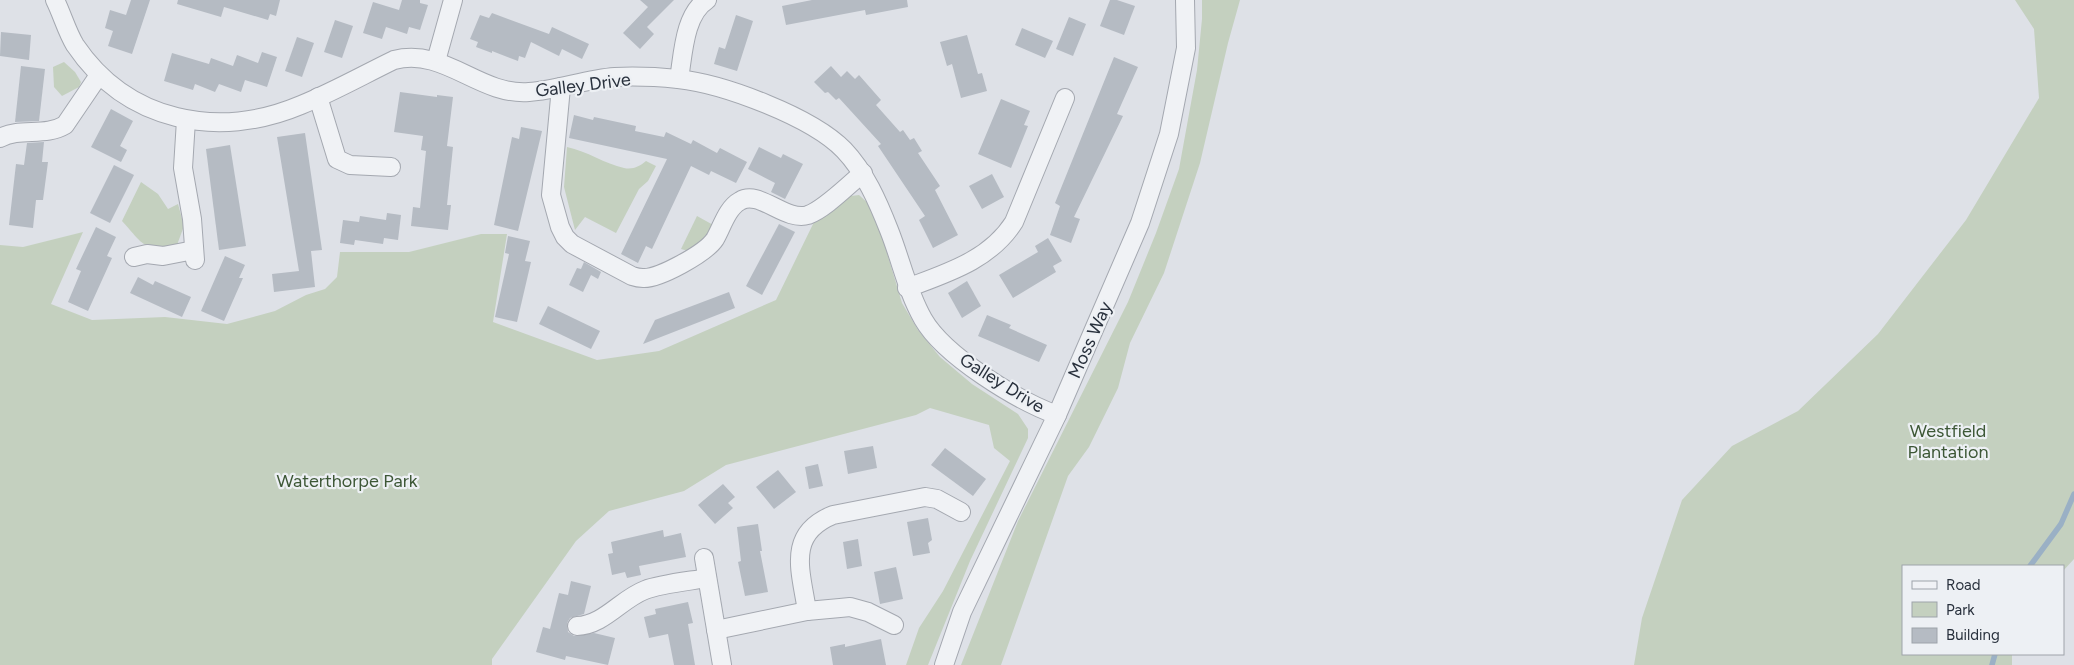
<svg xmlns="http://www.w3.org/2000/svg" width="2074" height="665" viewBox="0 0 2074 665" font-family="Figtree,sans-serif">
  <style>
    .green { fill: #c4d0bf }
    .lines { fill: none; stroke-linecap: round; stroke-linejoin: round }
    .stream { stroke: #9ab0c5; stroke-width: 5.5 }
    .building { fill: #b5bbc3 }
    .minor-casing { stroke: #a4a8b0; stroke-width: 20 }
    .minor { stroke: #f0f2f5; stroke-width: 18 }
    .labels { text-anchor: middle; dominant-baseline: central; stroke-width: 4.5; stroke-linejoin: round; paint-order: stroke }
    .street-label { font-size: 18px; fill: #28303c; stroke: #edf0f4 }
    .park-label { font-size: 18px; fill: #3d5736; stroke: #edf0f4 }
  </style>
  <rect width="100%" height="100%" fill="#dee1e7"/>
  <g class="green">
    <path d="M1202 0H1240L1228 43 1200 163 1164 273 1130 343 1118 388 1089 447 1068 476 1001 665H961L1018 521 1128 302 1156 233 1179 169 1197 70 1202 19Z"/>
    <path d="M2015 0H2074V559L2063 571V566H1903V654H2012V665H1634L1642 618 1682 500 1732 446 1798 411 1878 334 1966 220 2039 98 2034 29Z"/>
    <path d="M64 62 75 72 81 82 79 87 62 96 54 87 53 67Z"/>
    <path d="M567 147C587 151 605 164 624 168 633 170 640 166 646 161L656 166 648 181 639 189 616 233 585 217 575 230 564 187Z"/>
    <path d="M141 182 158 194 168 209 178 204 184 226 177 245C140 249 146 247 122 221Z"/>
    <path d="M859 195 870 205 876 216 902 303 918 330 940 357 972 384 1018 414 1028 429V438L970 561 928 665H906L919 628 943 591 1010 461 994 448 989 425 930 408 916 415 726 465 684 491 609 511 576 541 492 659V665H0V245L23 247 83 232 51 304 92 320 165 317 227 324 275 311 306 295 325 289 337 277 340 252H409L481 234H507L493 322 597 360 659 351 776 300 814 222 843 197Z"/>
    <path d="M697 216 715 226 703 245 692 252 681 249Z"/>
  </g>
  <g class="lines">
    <g class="stream">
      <path d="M2030 566 2061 524 2074 494"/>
      <path d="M1992 665 1995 654"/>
    </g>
  </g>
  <g class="building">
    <path d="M131 0H150L132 54 108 46 113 31 105 28 110 10 126 15Z"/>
    <path d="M178 0H280L276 16 270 14 268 20 224 7 221 17 177 4Z"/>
    <path d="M402 0H420V3L428 5 420 30 409 27 407 34 386 27 382 39 363 33 373 2 399 10Z"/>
    <path d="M640 0H674L647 27 654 34 640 49 623 33 648 7Z"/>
    <path d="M812 0H907L908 7 866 15 865 10 786 25 782 6Z"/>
    <path d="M1110 0H1117L1135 6 1124 35 1100 26Z"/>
    <path d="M492 13 549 34 552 27 589 44 582 59 562 49 559 56 531 42 525 58 519 56 518 61 492 51V53L476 47 478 42 470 39 480 15 489 18Z"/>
    <path d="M736 15 753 21 737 71 714 64 719 47 725 49Z"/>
    <path d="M1069 17 1086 24 1073 56 1056 49Z"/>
    <path d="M335 20 353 26 342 58 324 52Z"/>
    <path d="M1022 28 1053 41 1045 58 1015 45Z"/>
    <path d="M1 32 31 35 29 60 0 56Z"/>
    <path d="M967 35 978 74 982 73 987 91 961 98 952 64 947 66 940 42Z"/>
    <path d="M297 37 314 43 302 77 285 71Z"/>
    <path d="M262 52 277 57 267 87 245 80 241 92 219 84 215 92 195 84 193 90 164 81 172 53 209 64 211 58 233 66 237 55 258 63Z"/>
    <path d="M1114 57 1138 67 1117 114 1123 116 1074 217 1080 219 1071 243 1050 235 1060 206 1055 203Z"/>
    <path d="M21 66 45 69 39 121 15 122Z"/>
    <path d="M831 66 841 77 847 71 855 79 859 75 881 100 876 105 900 132 903 130 910 140 914 138 922 151 918 153 940 186 935 190 958 235 933 248 919 220 925 216 878 146 881 144 839 98 836 100 828 92 825 93 814 82Z"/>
    <path d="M400 92 437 97V95L453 97 447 146 453 147 447 205H451L448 230 411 226 413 207 420 208 426 151 421 150 423 136 394 132Z"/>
    <path d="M1001 99 1030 111 1024 125 1028 126 1011 168 978 154Z"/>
    <path d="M111 109 133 121 120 146 127 150 121 162 91 147Z"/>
    <path d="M574 115 593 120 594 117 636 126 635 131 664 137 666 132 691 144 693 140 717 153 720 148 747 162 736 183 711 171 709 175 691 166 652 249 646 246 638 263 621 254 667 159 569 138Z"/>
    <path d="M521 127 542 131 518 231 494 225 512 137 519 139Z"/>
    <path d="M305 133 322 250 311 251 315 287 274 292 272 274 299 271 277 137Z"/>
    <path d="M44 142 42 162H48L43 200H36L33 228 9 225 16 164 24 165 27 143Z"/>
    <path d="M230 145 246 246 219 250 206 149Z"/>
    <path d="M759 147 781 158 783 154 803 164 785 199 771 192 775 183 748 169Z"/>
    <path d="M114 165 134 175 110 223 90 213Z"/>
    <path d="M992 174 1004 197 982 209 969 186Z"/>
    <path d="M387 213 401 215 398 240 384 238 383 244 355 240 354 245 340 243 343 220 359 222 360 216 386 220Z"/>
    <path d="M779 224 795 232 762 295 746 286Z"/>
    <path d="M96 227 116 237 107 256 112 258 88 311 68 302 81 271 76 269Z"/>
    <path d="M508 236 530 241 525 261 531 262 517 322 495 317 509 254 505 253Z"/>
    <path d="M1048 238 1062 261 1053 266 1056 272 1013 298 999 275 1038 252 1035 246Z"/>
    <path d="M225 256 245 265 239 278H243L224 321 201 311Z"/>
    <path d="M584 262 601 272 598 279 591 275 583 292 569 285 577 268 581 269Z"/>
    <path d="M138 277 153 285 155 281 191 297 182 317 130 293Z"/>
    <path d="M967 281 981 306 962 318 948 293Z"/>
    <path d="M729 292 735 308 643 344 655 320Z"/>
    <path d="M548 306 600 331 591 349 539 324Z"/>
    <path d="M987 315 1011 325 1009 328 1047 345 1039 362 978 336Z"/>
    <path d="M873 446 877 468 848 474 844 451Z"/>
    <path d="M945 448 986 479 973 496 931 465Z"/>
    <path d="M818 464 823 486 809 489 805 467Z"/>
    <path d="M778 470 796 492 774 509 756 487Z"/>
    <path d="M723 484 735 497 728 503 733 508 715 524 698 505Z"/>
    <path d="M928 518 932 540 928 543 930 553 913 556 907 522Z"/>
    <path d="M758 524 762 551H760L768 592 745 596 738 562 741 561 737 527Z"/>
    <path d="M663 530 664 537 681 533 686 557 639 566 641 575 627 578 625 572 612 575 608 554 613 553 611 542Z"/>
    <path d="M858 539 862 566 847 569 843 542Z"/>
    <path d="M896 567 903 599 880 604 874 572Z"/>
    <path d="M571 581 591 586 584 614 570 618 567 623 568 632 574 636 594 633 615 638 608 665 566 656 565 660 536 652 543 627 550 629 559 593 568 595Z"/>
    <path d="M688 602 693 623 688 624 695 665H674L668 634 649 638 644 617 656 614 655 609Z"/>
    <path d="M881 639 886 665H833L830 647 845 644V647Z"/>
  </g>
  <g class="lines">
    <defs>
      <g id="minor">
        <path d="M55 0C62 14 67 32 75 45 127 122 218 140 301 105 333 92 363 75 394 60 445 47 479 96 529 92 558 90 586 79 615 77 635 76 658 77 678 79 724 84 812 117 844 150 865 172 878 202 889 230 901 260 907 291 923 319 944 356 1018 401 1057 415"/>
        <path d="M436 61 453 0"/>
        <path d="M679 79C683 56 684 14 707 0"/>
        <path d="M561 87 551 195 560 227 565 237 572 244 632 276C635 277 639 278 643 278 659 279 706 253 715 239 722 227 727 208 740 201 759 189 785 222 808 215 825 209 848 185 863 173"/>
        <path d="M318 97 337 159 350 165 391 167"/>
        <path d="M186 120 183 168 192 219 195 260"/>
        <path d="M0 138C20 127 45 137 65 125L99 75"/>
        <path d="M134 257 147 254 163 256 194 250"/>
        <path d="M907 288C947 273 990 260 1014 222L1065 98"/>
        <path d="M704 558 722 665"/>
        <path d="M807 611C801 571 786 534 833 515L925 497 937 499 961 512"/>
        <path d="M577 626C604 625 621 599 645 590 660 584 690 581 707 578"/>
        <path d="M716 630 807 611 840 608 850 607 868 612 894 625"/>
        <path d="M944 665 962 612 1057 415 1140 223 1169 134 1186 48 1185 0"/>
      </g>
    </defs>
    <use href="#minor" class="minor-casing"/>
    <use href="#minor" class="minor"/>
  </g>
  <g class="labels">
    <g class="street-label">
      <text transform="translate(583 85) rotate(-7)">Galley Drive</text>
      <text transform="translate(1090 340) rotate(-66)">Moss Way</text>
      <text transform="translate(1002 383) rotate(32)">Galley Drive</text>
    </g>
    <g class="park-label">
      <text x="1948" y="431">Westfield<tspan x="1948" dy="21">Plantation</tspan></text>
      <text x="347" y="481">Waterthorpe Park</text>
    </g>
  </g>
  <rect x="1902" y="565" width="162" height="90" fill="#edf0f4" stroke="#9ea3aa"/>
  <rect x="1912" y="581" width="25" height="8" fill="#f0f2f5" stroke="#9ea3aa"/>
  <text x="1946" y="590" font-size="15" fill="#28303c">Road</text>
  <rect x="1912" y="602" width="25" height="15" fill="#c4d0bf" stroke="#9ea3aa"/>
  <text x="1946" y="615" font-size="15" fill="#28303c">Park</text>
  <rect x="1912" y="628" width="25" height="15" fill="#b5bbc3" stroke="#9ea3aa"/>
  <text x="1946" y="640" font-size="15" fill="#28303c">Building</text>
</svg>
